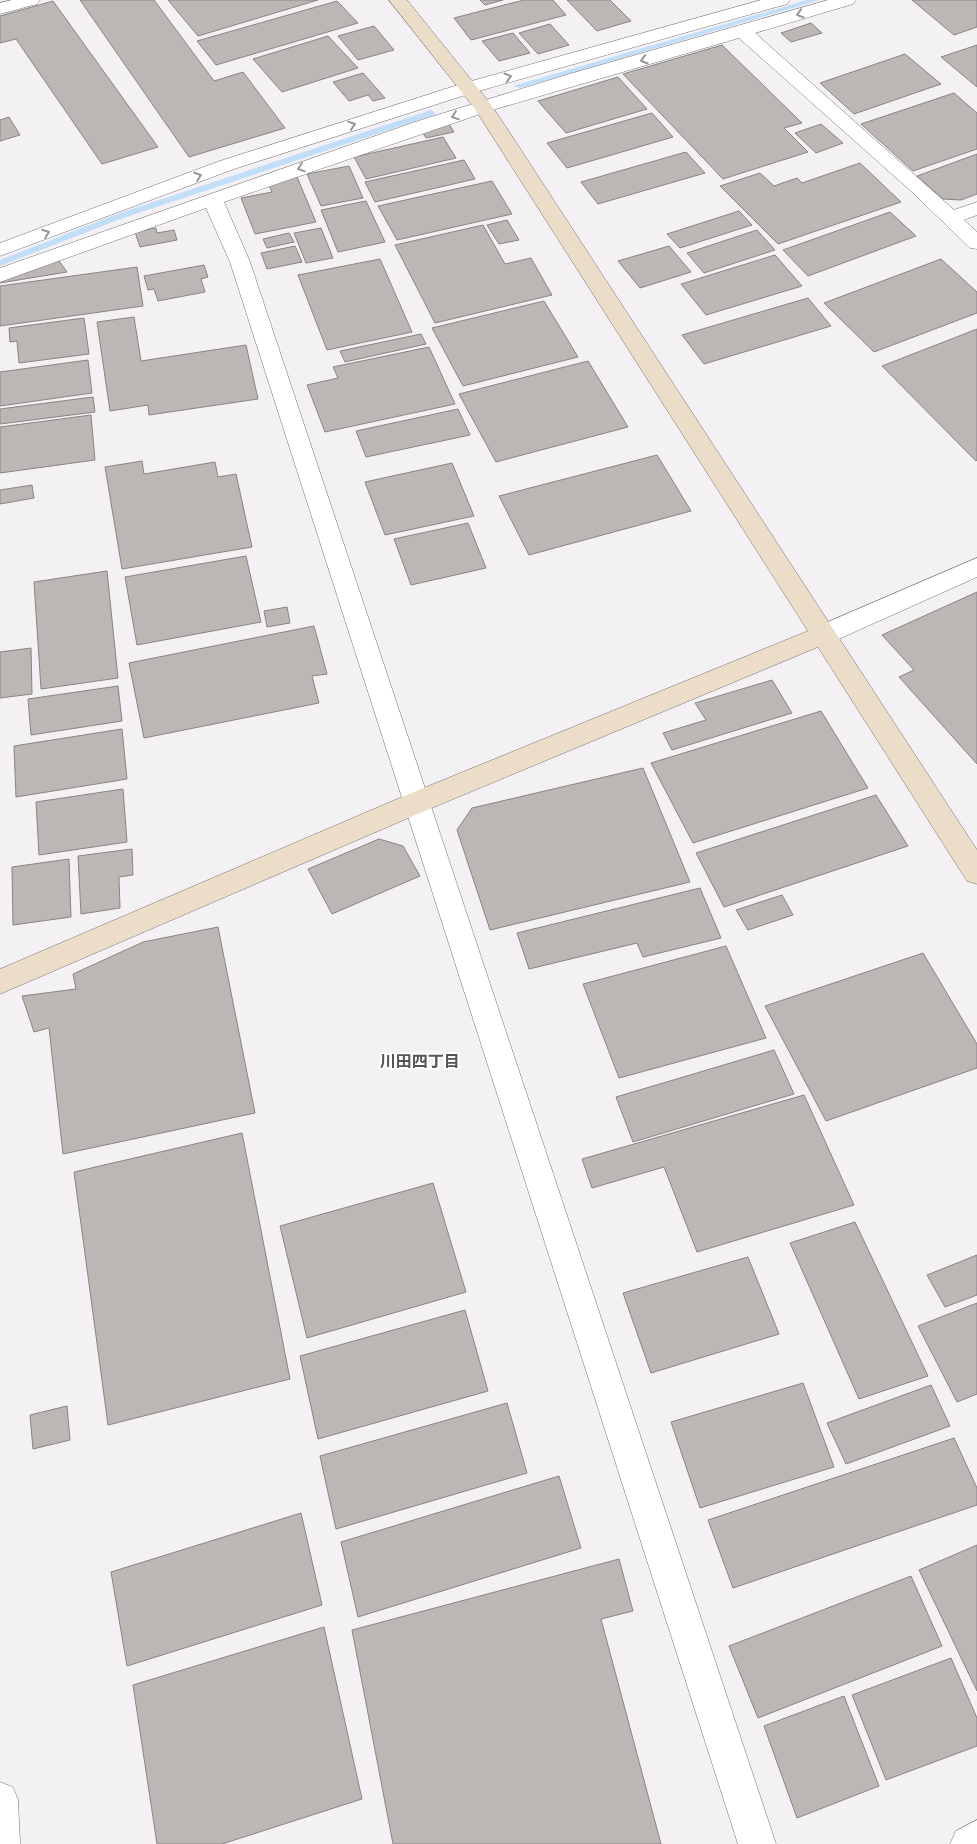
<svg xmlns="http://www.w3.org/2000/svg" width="977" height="1844" viewBox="0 0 977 1844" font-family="'Varela Round','Noto Sans JP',sans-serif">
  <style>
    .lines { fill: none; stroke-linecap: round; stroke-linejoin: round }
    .stream { fill: #c0def8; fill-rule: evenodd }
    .building { fill: #bcb6b5; stroke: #898483 }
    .street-casing { stroke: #726f73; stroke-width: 1 }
    .secondary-casing { stroke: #726f73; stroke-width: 1 }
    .street { fill: #fff; fill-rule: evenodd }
    .secondary { fill: #ebddc8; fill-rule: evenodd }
    .oneway { stroke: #969696 }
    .labels { text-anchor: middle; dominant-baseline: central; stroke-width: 4; stroke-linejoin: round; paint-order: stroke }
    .neighbourhood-label { font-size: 16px; font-weight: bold; fill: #575458; stroke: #fff }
  </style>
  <rect width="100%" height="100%" fill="#f4f1f5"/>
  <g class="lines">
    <g class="stream">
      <path d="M807 0H820L520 88 513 86Z"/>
      <path d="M431 110 435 113 434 115 123 218 0 266V260L117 214Z"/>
    </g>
  </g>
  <g class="building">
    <path d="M80 0H154L214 81 243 72 285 128 189 157Z"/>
    <path d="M168 0H318L198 36Z"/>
    <path d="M480 0H503L485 5Z"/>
    <path d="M524 0H553L566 15 471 40 454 18Z"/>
    <path d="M567 0H610L631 21 597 31Z"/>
    <path d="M912 0H977V27L954 35Z"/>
    <path d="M53 1 158 147 102 164 16 39 0 43V16Z"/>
    <path d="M337 1 358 23 216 65 197 41Z"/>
    <path d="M811 23 822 33 791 42 781 33Z"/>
    <path d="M550 24 569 45 538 54 519 33Z"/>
    <path d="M374 26 394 50 358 60 338 36Z"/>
    <path d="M513 33 530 53 499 61 482 41Z"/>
    <path d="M328 36 358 68 282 92 253 59Z"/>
    <path d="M722 45 802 123 784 128 808 152 723 179 623 74Z"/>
    <path d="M977 45V87L941 57Z"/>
    <path d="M905 54 941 84 854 114 820 83Z"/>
    <path d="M363 73 385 98 373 101 368 95 349 101 333 82Z"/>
    <path d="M618 77 647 109 566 133 538 101Z"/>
    <path d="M954 93 977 113V149L913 171 861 124Z"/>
    <path d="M652 113 673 137 567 168 547 143Z"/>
    <path d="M9 117 20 135 0 141V120Z"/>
    <path d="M449 124 454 132 426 138 421 130Z"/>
    <path d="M821 124 843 143 816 153 795 133Z"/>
    <path d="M443 137 456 158 366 179 354 157Z"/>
    <path d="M686 152 705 173 598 204 581 182Z"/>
    <path d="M977 154V194L961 200 943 199 917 176Z"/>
    <path d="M464 160 475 179 375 202 365 182Z"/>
    <path d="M860 163 901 202 778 244 720 186 760 173 774 186 797 178 802 183Z"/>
    <path d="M349 166 363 198 321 206 307 174Z"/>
    <path d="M297 177 316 222 255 234 241 198 272 192 268 183Z"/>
    <path d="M492 181 512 214 397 240 378 206Z"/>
    <path d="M366 201 385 242 338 252 321 210Z"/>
    <path d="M739 211 752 225 680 248 667 234Z"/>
    <path d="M890 212 916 236 808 276 783 250Z"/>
    <path d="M507 220 519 240 499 244 487 225Z"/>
    <path d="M483 225 505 264 531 258 552 295 435 323 395 245Z"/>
    <path d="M156 228 157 233 174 230 177 240 140 247 135 232Z"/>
    <path d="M321 228 333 258 306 263 294 233Z"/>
    <path d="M757 230 775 250 704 273 687 253Z"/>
    <path d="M289 233 294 242 267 248 263 239Z"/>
    <path d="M295 246 302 262 267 269 261 253Z"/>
    <path d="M669 246 691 272 640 288 618 261Z"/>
    <path d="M775 255 802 286 706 315 681 284Z"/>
    <path d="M57 258 67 272 0 283V280Z"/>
    <path d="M380 259 412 332 327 350 298 275Z"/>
    <path d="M941 259 977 292V313L874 352 824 303Z"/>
    <path d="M204 265 208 277 201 279 205 292 158 301 154 289 148 290 144 276Z"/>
    <path d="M137 267 143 306 0 326V286Z"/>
    <path d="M808 298 831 326 704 364 682 335Z"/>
    <path d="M544 301 578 357 463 386 432 328Z"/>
    <path d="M134 317 141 361 246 345 258 399 149 415 148 405 110 411 97 322Z"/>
    <path d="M84 318 89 354 19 363 17 341 10 342 9 328Z"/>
    <path d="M977 329V460L976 461 882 366Z"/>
    <path d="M421 334 426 344 345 362 340 351Z"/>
    <path d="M429 347 455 404 325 432 307 385 338 378 333 367Z"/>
    <path d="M88 360 92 393 0 406V372Z"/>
    <path d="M588 361 628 427 496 462 459 394Z"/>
    <path d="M93 397 95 412 0 424V409Z"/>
    <path d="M458 409 470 435 366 457 356 431Z"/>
    <path d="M91 415 95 460 0 473V427Z"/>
    <path d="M657 455 691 511 529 555 499 496Z"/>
    <path d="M142 461 144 474 215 462 218 477 236 474 252 547 122 569 105 467Z"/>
    <path d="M452 463 474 516 385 535 365 482Z"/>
    <path d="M32 485 34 498 0 504V490Z"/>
    <path d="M468 523 486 568 411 585 394 539Z"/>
    <path d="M246 556 261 622 137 645 125 577Z"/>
    <path d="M107 571 118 678 41 689 34 582Z"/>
    <path d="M977 592V764L899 677 914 670 882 635Z"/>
    <path d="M287 607 290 623 267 627 264 611Z"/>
    <path d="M314 626 327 674 312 676 319 703 144 738 129 663Z"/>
    <path d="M31 648 32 694 0 698V652Z"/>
    <path d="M772 680 792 713 672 750 663 733 706 720 695 703Z"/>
    <path d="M118 686 122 721 31 735 28 699Z"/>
    <path d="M821 711 868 788 693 843 651 763Z"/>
    <path d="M122 729 127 779 16 797 14 746Z"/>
    <path d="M643 768 690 882 490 930 457 830 472 808Z"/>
    <path d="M123 789 127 842 39 855 36 802Z"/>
    <path d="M876 795 908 846 724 907 696 853Z"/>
    <path d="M379 839 403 846 420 876 332 914 308 869Z"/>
    <path d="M132 849 133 875 119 877 120 908 81 914 78 856Z"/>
    <path d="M69 859 71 917 13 925 12 867Z"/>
    <path d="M700 888 721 938 643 957 637 943 529 969 517 933Z"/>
    <path d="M782 895 793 915 748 930 736 910Z"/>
    <path d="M218 927 255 1113 63 1154 49 1028 34 1032 22 996 76 989 73 974 143 942Z"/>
    <path d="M726 946 766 1038 619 1078 583 984Z"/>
    <path d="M923 953 977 1044V1068L826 1121 765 1006Z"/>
    <path d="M774 1050 794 1094 633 1142 616 1097Z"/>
    <path d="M804 1095 854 1205 697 1252 664 1167 592 1188 582 1159Z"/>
    <path d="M242 1133 290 1379 108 1425 74 1172Z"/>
    <path d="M433 1183 466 1292 307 1338 280 1226Z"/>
    <path d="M855 1222 928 1376 859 1399 790 1243Z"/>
    <path d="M977 1255V1295L945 1307 927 1275Z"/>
    <path d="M748 1257 779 1334 651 1373 623 1293Z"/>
    <path d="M977 1303V1394L957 1402 918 1326Z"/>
    <path d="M465 1310 488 1391 318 1439 300 1356Z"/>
    <path d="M803 1383 834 1467 700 1508 671 1422Z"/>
    <path d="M931 1385 950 1426 846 1464 827 1423Z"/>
    <path d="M507 1403 527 1473 336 1529 320 1456Z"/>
    <path d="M67 1406 70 1440 33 1449 30 1415Z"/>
    <path d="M954 1438 977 1488V1505L733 1588 708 1520Z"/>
    <path d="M559 1476 581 1548 358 1617 341 1542Z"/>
    <path d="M301 1513 322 1605 127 1666 111 1572Z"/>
    <path d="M977 1545V1691L919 1570Z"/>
    <path d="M619 1559 633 1611 601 1619 661 1844H393L352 1630Z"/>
    <path d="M911 1576 942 1646 758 1718 729 1646Z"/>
    <path d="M324 1627 362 1799 222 1844H157L133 1685Z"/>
    <path d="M951 1658 977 1718V1746L886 1780 852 1695Z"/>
    <path d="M844 1696 879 1786 797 1818 764 1726Z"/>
  </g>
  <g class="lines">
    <defs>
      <g id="street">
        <path d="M12 0H40L37 4 0 14V3Z"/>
        <path d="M761 0H790L787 4 475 92 234 169 0 256V243L220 161 461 84Z"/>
        <path d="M828 0H856L853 4 755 33 954 210 977 202V215L964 220 977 232V249L970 248 911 191 739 38 489 111 224 202 250 262 776 1844H738L230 262 206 208 0 282V268L415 122 566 75Z"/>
        <path d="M977 558V577L832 642 823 644 814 642 811 635 814 628Z"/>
        <path d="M0 1782 13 1787 18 1800 20 1844H0Z"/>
        <path d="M977 1820V1844H950L956 1831Z"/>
      </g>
      <path id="secondary" d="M389 0H407L489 102 506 127 977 850V884L967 881 818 647 427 810 0 994V969L409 794 808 631 475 109Z"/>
    </defs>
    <use href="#street" class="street-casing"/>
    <use href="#secondary" class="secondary-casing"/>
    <use href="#street" class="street"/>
    <use href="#secondary" class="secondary"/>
  </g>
  <defs><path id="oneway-chevron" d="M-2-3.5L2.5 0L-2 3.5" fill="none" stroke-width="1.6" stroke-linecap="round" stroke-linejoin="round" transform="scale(1.25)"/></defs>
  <g class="oneway">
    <use href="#oneway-chevron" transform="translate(800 14) rotate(163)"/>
    <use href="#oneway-chevron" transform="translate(644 60) rotate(164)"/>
    <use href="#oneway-chevron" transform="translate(508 77) rotate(-16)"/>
    <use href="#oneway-chevron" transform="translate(455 116) rotate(161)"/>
    <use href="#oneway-chevron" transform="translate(352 125) rotate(-18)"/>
    <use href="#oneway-chevron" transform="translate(301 168) rotate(161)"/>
    <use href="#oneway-chevron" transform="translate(198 176) rotate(-20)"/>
    <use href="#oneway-chevron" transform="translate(46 233) rotate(-20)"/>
  </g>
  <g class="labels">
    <g class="neighbourhood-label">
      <text x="420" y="1062">川田四丁目</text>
    </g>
  </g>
</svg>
